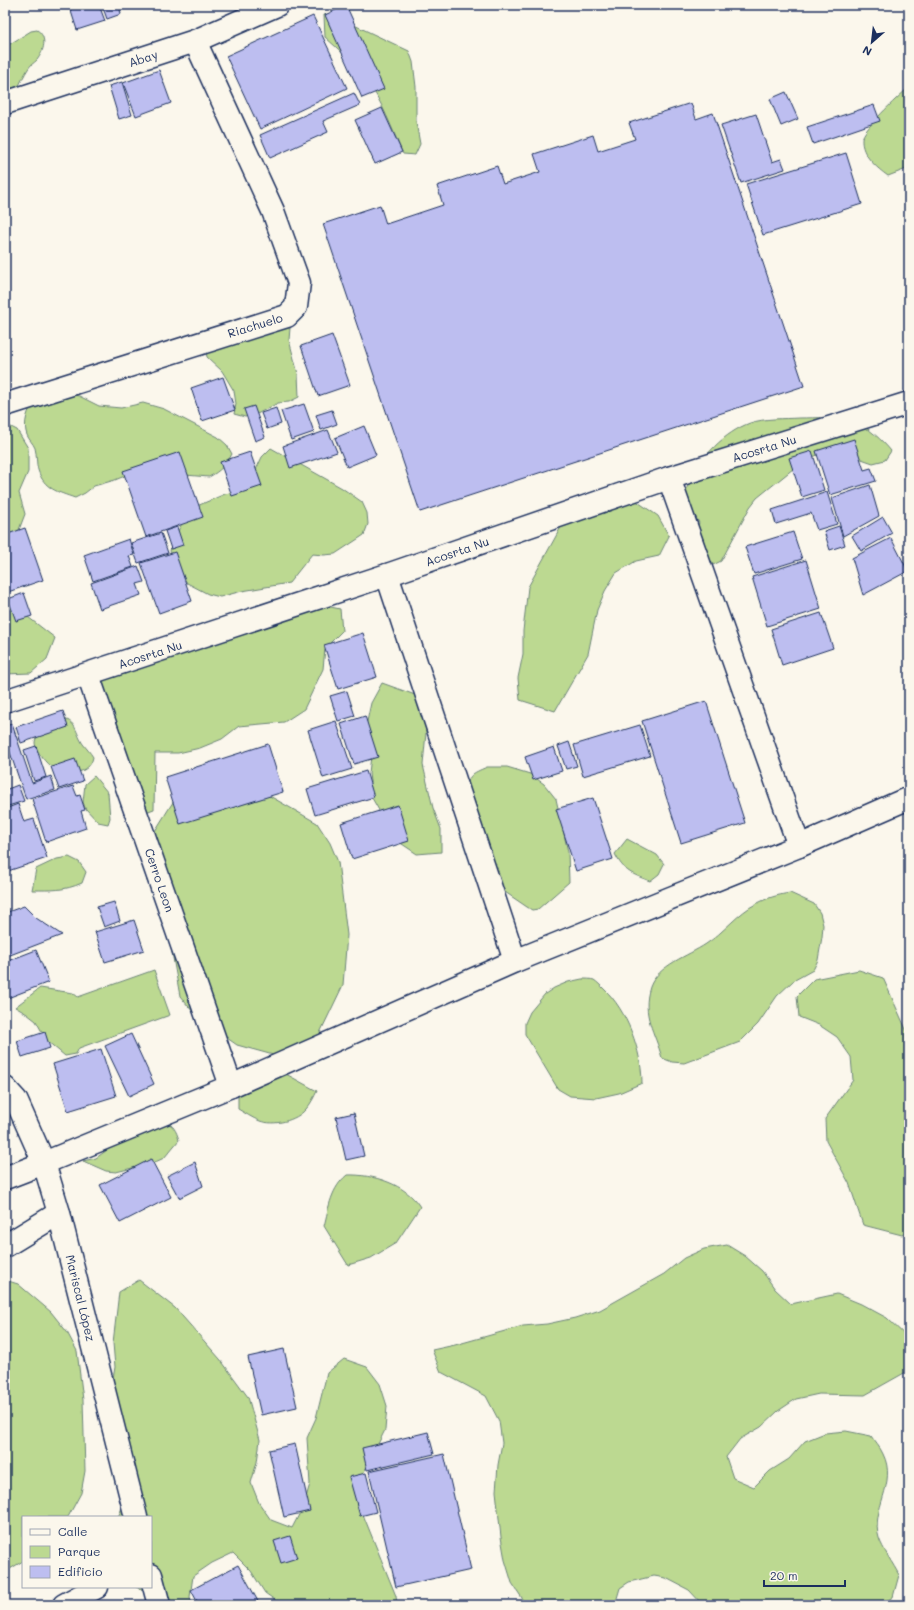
<svg xmlns="http://www.w3.org/2000/svg" width="914" height="1610" viewBox="0 0 914 1610" font-family="Mali,sans-serif">
  <style>
    .green { fill: #bcd991; stroke: #6c8478 }
    .building { fill: #bdbef0; stroke: #1b2f5e }
    .lines { fill: none; stroke-linecap: round; stroke-linejoin: round }
    .minor-casing { stroke: #1b2f5e; stroke-width: 25 }
    .minor { stroke: #fbf7ec; stroke-width: 22 }
    .labels { text-anchor: middle; dominant-baseline: central; stroke-width: 3; stroke-linejoin: round; paint-order: stroke }
    .street-label { font-size: 12px; fill: #1b2f5e; stroke: #fbf7ec }
  </style>
  <rect width="100%" height="100%" fill="#fbf7ec"/>
  <filter id="ink" filterUnits="userSpaceOnUse"><feTurbulence type="fractalNoise" baseFrequency=".025" numOctaves="2"/><feDisplacementMap in="SourceGraphic" scale="8" xChannelSelector="R" yChannelSelector="G"/><feConvolveMatrix kernelMatrix="1 2 1 2 8 2 1 2 1" color-interpolation-filters="sRGB"/></filter>
  <g filter="url(#ink)">
    <g class="green">
      <path d="M335 12 352 24 409 51 413 62 416 87V122L420 144 415 155 403 154C392 129 382 101 366 79 355 63 339 50 325 37L324 15Z"/>
      <path d="M37 30C48 37 44 51 37 60 34 63 30 65 28 69 24 75 21 82 17 89L11 91 6 89 5 47 31 31Z"/>
      <path d="M907 89H909V168L888 176C877 168 861 155 862 139 864 128 897 98 907 89Z"/>
      <path d="M283 318 290 328 289 340 298 374 299 397 289 402 278 403 257 414 245 417 234 414 236 404 234 391 222 371 207 357 203 334Z"/>
      <path d="M55 391 79 396 99 406 121 408 143 403 164 409 218 437 227 445 232 454C226 465 220 471 209 477L137 471 115 480 94 486 85 493 75 498C58 492 44 489 38 470 36 463 37 455 35 448 33 443 29 440 27 435 23 425 27 408 36 401 41 397 49 394 55 391Z"/>
      <path d="M799 418C815 418 840 416 855 422 867 426 883 441 891 451L885 460 873 463 850 455 826 452 804 460 757 498 750 507 721 561 707 568 688 543 699 523C694 513 687 504 686 493 686 489 688 485 690 481 701 457 725 432 750 423 765 418 783 419 799 418Z"/>
      <path d="M5 424 17 430 28 448V472L19 493 25 514 17 535 5 543Z"/>
      <path d="M271 448 342 488 362 502 367 513 368 524 364 535 335 554 324 555 312 554 289 583 242 591 220 597 208 594 187 583 181 573 170 551 173 540 190 509 225 494 247 489 262 457Z"/>
      <path d="M619 489 658 516 669 536 659 556 636 561 616 573 605 591 597 610 588 654 555 711 520 700 518 678 523 654V631L528 587 561 527 578 508Z"/>
      <path d="M5 598 19 610 55 638 47 659 31 673 5 674Z"/>
      <path d="M317 604 340 609 342 631 325 648 323 669 304 709 284 722 239 726 222 739 200 748 178 753H155L154 809 132 817 100 735 89 713 88 689 100 669Z"/>
      <path d="M382 683 429 700 423 765 433 808 441 829V852L417 854 396 840 372 798 369 773 372 748 366 726 371 703Z"/>
      <path d="M61 719C76 719 76 734 83 744 86 748 90 752 93 757 90 775 67 776 53 768 47 765 35 750 35 743 35 738 40 731 44 727 48 724 56 722 61 719Z"/>
      <path d="M210 762 317 823 330 843 338 862 347 935 343 985 307 1060 284 1058 237 1045 197 1017 180 996 171 947 169 924 147 881 146 855 155 831 178 794 192 775Z"/>
      <path d="M487 767H507L530 774 544 784 556 799 568 852 569 882 538 909 532 910 527 907 505 892H486L465 792C469 774 471 774 487 767Z"/>
      <path d="M94 776 108 793 110 818 108 824 98 822 85 808 83 802 85 784Z"/>
      <path d="M627 839 657 855 664 864 659 874 650 881C632 874 624 872 615 854Z"/>
      <path d="M69 857 79 862 86 872 82 883C64 891 52 890 32 890L36 869 57 859Z"/>
      <path d="M790 893 814 904 820 913 823 925 822 937 818 960 813 970 793 981 777 996 758 1024 740 1042 684 1063 672 1062 662 1058C655 1032 641 1015 650 987 658 965 688 956 706 944 723 933 739 912 756 904 767 898 777 895 790 893Z"/>
      <path d="M154 970 170 1015 79 1048 76 1054 65 1056 47 1041 36 1021 27 1014 15 1007 40 988 73 993 78 997Z"/>
      <path d="M859 970 883 978 909 1036V1231L902 1235 863 1225 849 1183 826 1141 825 1119 853 1080 851 1057 837 1037 819 1025 799 1017 797 996 814 979Z"/>
      <path d="M582 979C586 979 591 979 594 980 597 982 601 986 604 989 627 1010 642 1052 642 1083L619 1093 596 1098 570 1096 558 1089 525 1034V1023L530 1012 545 994 554 988 568 982Z"/>
      <path d="M275 1068 317 1091C314 1097 311 1104 306 1109 296 1121 274 1126 260 1121 252 1118 245 1113 238 1109V1087Z"/>
      <path d="M146 1122C165 1122 173 1119 179 1140L164 1158 153 1163 116 1172 106 1171 83 1161 96 1158Z"/>
      <path d="M347 1175C373 1174 406 1184 420 1207L396 1243 371 1258 348 1265 324 1226C329 1207 331 1188 347 1175Z"/>
      <path d="M727 1245 745 1256 762 1271 775 1289 791 1304 837 1294 861 1304 887 1318 909 1339V1368L906 1372 865 1395 819 1394 796 1399 778 1411 761 1427 740 1439 726 1457 733 1478 754 1487 770 1471 789 1459 805 1441 825 1433 846 1431 871 1436C875 1442 880 1447 883 1454 898 1484 870 1509 879 1538 882 1548 894 1565 899 1575L893 1597 879 1605H703L689 1590 666 1578 654 1576 629 1582 620 1588 615 1605H524L522 1598 512 1583 505 1560 501 1537 496 1491 498 1465 502 1443 499 1421 486 1396 441 1372 432 1350 455 1345 523 1326 547 1324 575 1318 600 1310 664 1274 684 1258 704 1249Z"/>
      <path d="M5 1280 18 1284 51 1312 67 1332 77 1351 83 1400 85 1471 81 1493 68 1517H23V1561L5 1572Z"/>
      <path d="M139 1280 175 1308 220 1359 248 1397 260 1440 257 1462 251 1483 259 1503 271 1520 292 1528 303 1507 310 1484 307 1438 316 1418 327 1373 344 1359 367 1367 380 1384 387 1406 385 1430 355 1490 362 1512 396 1596 397 1605H282L265 1593 251 1571 233 1553 212 1563 193 1576 190 1597 192 1605H165L158 1596 136 1587H151V1517H118L132 1485 111 1391 115 1367 113 1343 119 1292Z"/>
    </g>
    <g class="building">
      <path d="M69 5H99L105 21 77 30Z"/>
      <path d="M102 5H119L121 14 107 19Z"/>
      <path d="M346 5 384 89 362 98 325 15Z"/>
      <path d="M313 16 347 88 260 129 226 56Z"/>
      <path d="M159 70 171 103 136 116 123 83Z"/>
      <path d="M122 82 132 115 119 119 109 86Z"/>
      <path d="M786 92 798 119 781 126 770 99Z"/>
      <path d="M354 93 360 105 323 121 328 132 270 158 260 135Z"/>
      <path d="M691 103 696 119 713 113 804 386 420 512 323 224 380 205 386 224 443 205 437 186 497 166 503 184 540 172 534 154 593 135 598 151 635 139 629 123Z"/>
      <path d="M874 105 880 121 813 144 807 127Z"/>
      <path d="M382 108 402 152 375 164 355 120Z"/>
      <path d="M756 114 772 162 781 159 785 169 741 183 721 125Z"/>
      <path d="M846 153 862 204 763 235 746 184Z"/>
      <path d="M332 335 350 385 318 396 301 346Z"/>
      <path d="M223 377 235 410 202 421 191 388Z"/>
      <path d="M304 404 314 432 291 440 281 411Z"/>
      <path d="M254 406 265 437 255 441 244 409Z"/>
      <path d="M276 408 281 424 267 429 261 413Z"/>
      <path d="M332 410 337 424 321 430 316 415Z"/>
      <path d="M364 426 376 455 347 467 335 438Z"/>
      <path d="M328 430 337 452 290 468 283 446Z"/>
      <path d="M854 439 864 470 871 468 876 481 830 495 816 451Z"/>
      <path d="M812 451 824 490 802 497 789 458Z"/>
      <path d="M180 452 203 517 146 537 123 471Z"/>
      <path d="M250 452 262 486 232 496 220 462Z"/>
      <path d="M870 485 879 516 843 536 832 498Z"/>
      <path d="M827 492 837 524 817 530 811 513 776 524 772 510Z"/>
      <path d="M883 517 892 533 861 551 852 536Z"/>
      <path d="M839 526 845 545 830 550 824 531Z"/>
      <path d="M177 527 183 545 171 549 165 531Z"/>
      <path d="M25 528 43 580 5 593V535Z"/>
      <path d="M793 532 802 559 754 574 745 547Z"/>
      <path d="M161 533 168 553 138 563 131 543Z"/>
      <path d="M891 538 908 571 863 595 852 558Z"/>
      <path d="M129 539 134 555 129 556 133 567 93 581 84 555Z"/>
      <path d="M175 552 192 601 159 613 141 563Z"/>
      <path d="M806 560 821 609 767 626 752 577Z"/>
      <path d="M138 566 144 582 137 584 141 595 100 609 91 583Z"/>
      <path d="M24 593 32 616 16 621 8 599Z"/>
      <path d="M821 613 833 648 782 665 771 629Z"/>
      <path d="M363 633 377 677 338 689 324 645Z"/>
      <path d="M347 691 355 716 338 721 330 696Z"/>
      <path d="M706 701 745 823 681 843 642 721Z"/>
      <path d="M63 711 68 727 21 743 16 727Z"/>
      <path d="M365 716 378 757 354 764 341 724Z"/>
      <path d="M336 721 352 769 323 778 308 730Z"/>
      <path d="M12 724 32 783 51 776 55 790 26 799 5 738V726Z"/>
      <path d="M640 725 650 756 583 776 574 745Z"/>
      <path d="M569 742 577 766 566 769 558 746Z"/>
      <path d="M268 744 283 792 180 824 165 777Z"/>
      <path d="M36 746 46 777 34 781 24 750Z"/>
      <path d="M554 747 562 771 533 780 525 757Z"/>
      <path d="M75 759 83 781 59 789 51 767Z"/>
      <path d="M366 771 374 797 315 815 307 789Z"/>
      <path d="M18 785 24 801 5 807V790Z"/>
      <path d="M73 786 77 796 80 795 85 810 81 811 86 828 46 842 32 799Z"/>
      <path d="M593 798 613 859 576 871 556 809Z"/>
      <path d="M18 804 24 822 34 819 47 858 8 871 5 862V809Z"/>
      <path d="M398 805 409 841 352 859 341 823Z"/>
      <path d="M114 902 120 921 104 927 97 907Z"/>
      <path d="M24 906 36 918 62 935 5 957V913Z"/>
      <path d="M134 920 144 950 105 962 95 932Z"/>
      <path d="M36 950 49 982 5 999V962Z"/>
      <path d="M45 1032 50 1048 22 1057 17 1041Z"/>
      <path d="M131 1034 154 1084 129 1096 105 1046Z"/>
      <path d="M101 1049 116 1096 68 1111 53 1064Z"/>
      <path d="M354 1113 364 1156 346 1160 336 1117Z"/>
      <path d="M151 1159 171 1197 120 1223 100 1185Z"/>
      <path d="M195 1162 203 1186 179 1198 167 1176Z"/>
      <path d="M284 1349 297 1407 261 1415 248 1357Z"/>
      <path d="M428 1432 434 1454 367 1470 362 1448Z"/>
      <path d="M295 1444 310 1511 284 1517 269 1450Z"/>
      <path d="M444 1454 471 1570 396 1587 369 1471Z"/>
      <path d="M366 1473 376 1512 360 1516 349 1477Z"/>
      <path d="M290 1536 297 1558 281 1563 274 1541Z"/>
      <path d="M238 1565 260 1605H199L191 1590Z"/>
    </g>
    <g class="lines">
      <defs>
        <g id="minor">
          <path d="M5 103 195 41 277 5"/>
          <path d="M5 405 287 316 296 307 299 283 273 211 195 41"/>
          <path d="M669 478 799 846"/>
          <path d="M387 575 515 961"/>
          <path d="M88 675 231 1086"/>
          <path d="M5 701 387 575 669 478 909 403"/>
          <path d="M5 1088 16 1100 44 1163 59 1213 136 1517"/>
          <path d="M5 1178 44 1163 231 1086 515 961 799 846 909 798"/>
          <path d="M5 1246 59 1213"/>
          <path d="M151 1575 159 1605"/>
          <path d="M64 1605 97 1587"/>
        </g>
      </defs>
      <use href="#minor" class="minor-casing"/>
      <use href="#minor" class="minor"/>
    </g>
  </g>
  <g class="labels">
    <g class="street-label">
      <text transform="translate(143 58) rotate(-18)">Abay</text>
      <text transform="translate(255 325) rotate(-17)">Riachuelo</text>
      <text transform="translate(764 448) rotate(-17)">Acosrta Nu</text>
      <text transform="translate(457 551) rotate(-19)">Acosrta Nu</text>
      <text transform="translate(150 654) rotate(-18)">Acosrta Nu</text>
      <text transform="translate(160 880) rotate(71)">Cerro Leon</text>
      <text transform="translate(81 1298) rotate(76)">Mariscal López</text>
    </g>
  </g>
  <rect width="914" height="1610" fill="none" stroke="#fbf7ec" stroke-width="20"/>
  <rect x="10" y="10" width="894" height="1590" fill="none" stroke="#1b2f5e" stroke-width="1.5" filter="url(#ink)"/>
  <rect x="22" y="1516" width="130" height="72" fill="#fbf7ec" stroke="#a1a7b3"/>
  <rect x="30" y="1529" width="20" height="6" fill="#fbf7ec" stroke="#a1a7b3"/>
  <text x="58" y="1536" font-size="12" fill="#1b2f5e">Calle</text>
  <rect x="30" y="1546" width="20" height="12" fill="#bcd991" stroke="#a1a7b3"/>
  <text x="58" y="1556" font-size="12" fill="#1b2f5e">Parque</text>
  <rect x="30" y="1566" width="20" height="12" fill="#bdbef0" stroke="#a1a7b3"/>
  <text x="58" y="1576" font-size="12" fill="#1b2f5e">Edificio</text>
  <g transform="translate(872 42) rotate(208)" stroke="#fbf7ec" stroke-width="3" paint-order="stroke">
  <path d="M0-3L7 15L0 10L-7 15Z" fill="#1b2f5e"/>
  <text y="-6" font-size="11" font-weight="bold" text-anchor="middle" fill="#1b2f5e">N</text>
  </g>
  <path d="M764 1580v6h81v-6" fill="none" stroke="#1b2f5e" stroke-width="2"/>
  <text x="770" y="1580" font-size="12" fill="#1b2f5e" stroke="#fbf7ec" stroke-width="3" paint-order="stroke">20 m</text>
</svg>
